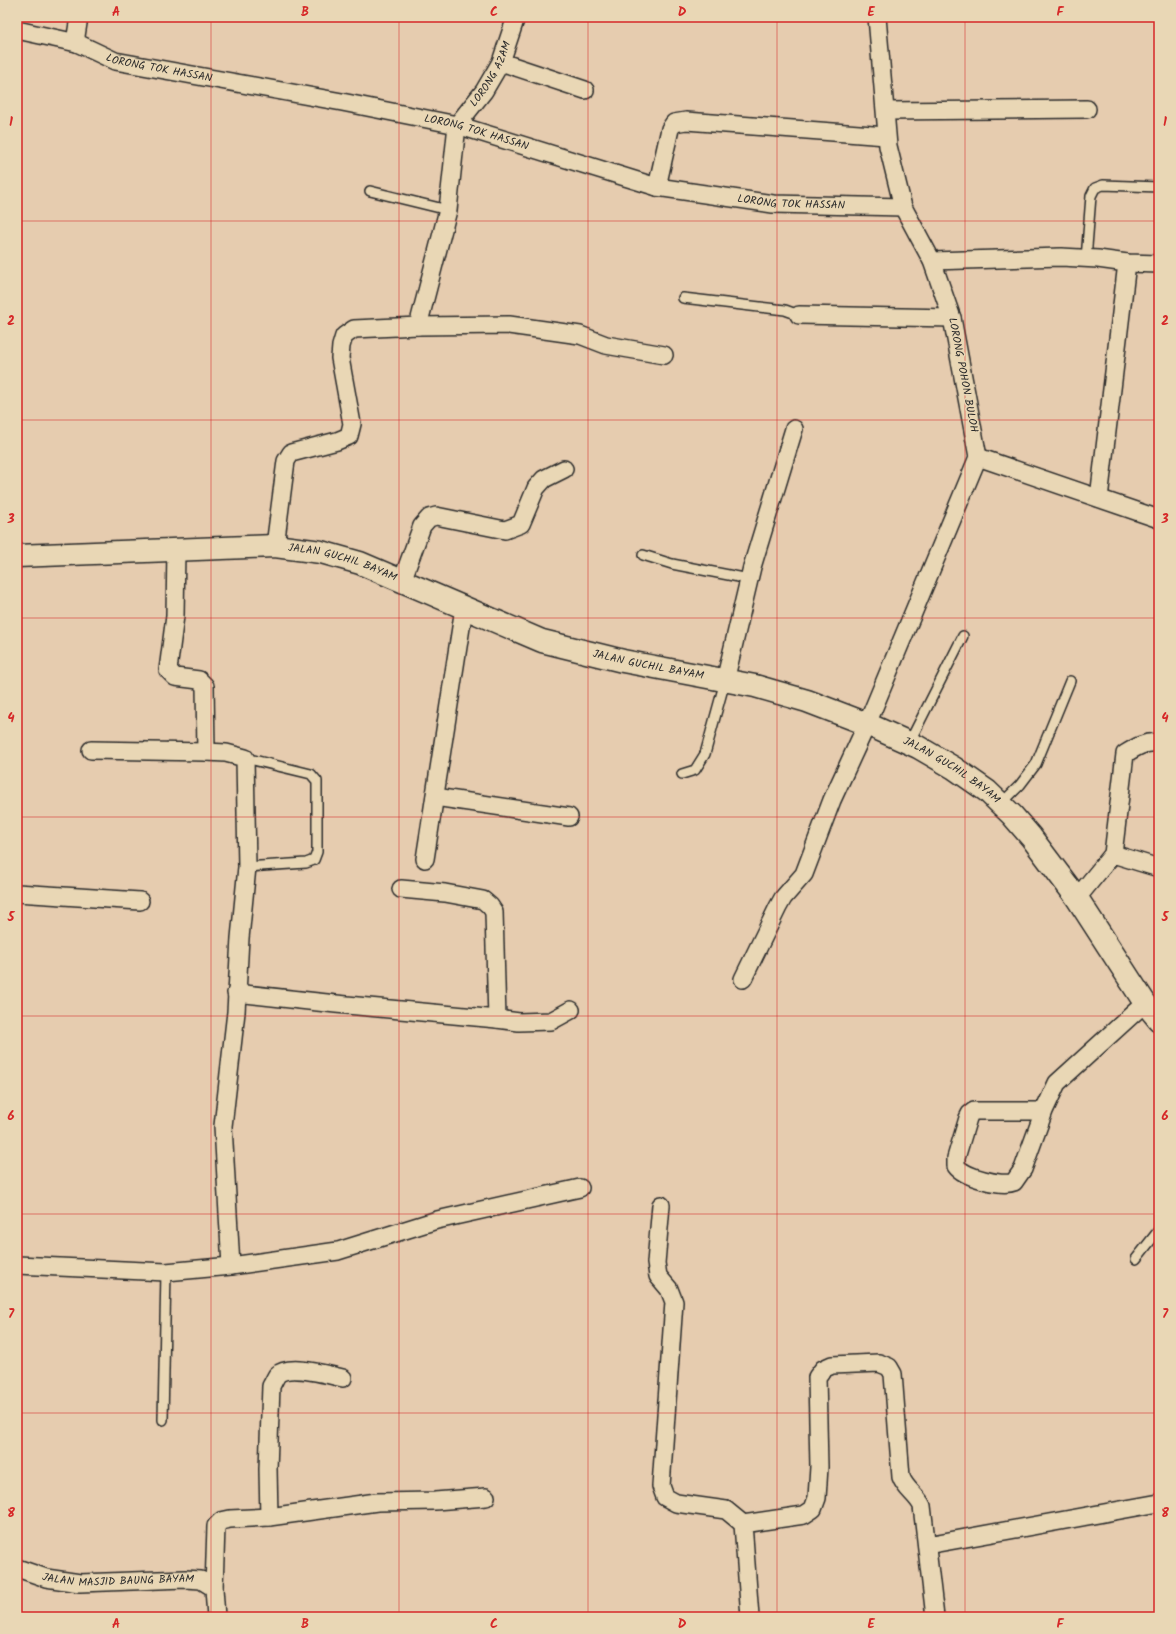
<svg xmlns="http://www.w3.org/2000/svg" width="1176" height="1634" viewBox="0 0 1176 1634" font-family="Kalam,sans-serif">
  <style>
    .lines { fill: none; stroke-linecap: round; stroke-linejoin: round }
    .service-casing { stroke: #2b2b2b; stroke-width: 12 }
    .minor-casing { stroke: #2b2b2b; stroke-width: 20 }
    .secondary-casing { stroke: #2b2b2b; stroke-width: 25 }
    .service { stroke: #e9d7b5; stroke-width: 9 }
    .minor { stroke: #e9d7b5; stroke-width: 17 }
    .secondary { stroke: #e9d7b5; stroke-width: 22 }
    .grid { fill: none; stroke: #d62828; stroke-width: 1; stroke-opacity: 0.55 }
    .labels { text-anchor: middle; dominant-baseline: central; stroke-width: 3; stroke-linejoin: round; paint-order: stroke }
    .street-label { font-size: 11px; fill: #2b2b2b; stroke: #e9d7b5 }
    .neatline { fill: none; stroke: #d62828; stroke-width: 1.5 }
    .grid-label { font-size: 13px; text-anchor: middle; font-weight: bold; fill: #d62828 }
  </style>
  <rect width="100%" height="100%" fill="#e6ccaf"/>
  <filter id="ink" filterUnits="userSpaceOnUse"><feTurbulence type="fractalNoise" baseFrequency=".025" numOctaves="2"/><feDisplacementMap in="SourceGraphic" scale="8" xChannelSelector="R" yChannelSelector="G"/><feConvolveMatrix kernelMatrix="1 2 1 2 8 2 1 2 1" color-interpolation-filters="sRGB"/></filter>
  <g filter="url(#ink)">
    <g class="lines">
      <defs>
        <g id="service">
          <path d="M370 191 448 210"/>
          <path d="M1086 259 1091 196 1095 188 1103 185 1159 187"/>
          <path d="M683 298 785 310 799 315"/>
          <path d="M643 555 672 564 749 579"/>
          <path d="M909 743 963 636"/>
          <path d="M245 758 311 774 317 781V852L314 860 306 863 247 867"/>
          <path d="M682 774 695 770 705 754 725 681"/>
          <path d="M1001 804 1020 785 1036 764 1070 681"/>
          <path d="M1136 1259 1159 1230"/>
          <path d="M163 1420 166 1272"/>
        </g>
        <g id="minor">
          <path id="s1" d="M79 17 76 36 77 43 115 61 342 102 457 125 657 187 773 204 903 207"/>
          <path d="M17 30 77 43"/>
          <path d="M501 62 585 90"/>
          <path d="M886 111 1087 109"/>
          <path d="M657 187 670 129 674 123 686 121 886 136"/>
          <path d="M932 261 1061 257 1098 259 1127 263 1159 264"/>
          <path d="M799 315 952 318"/>
          <path id="s2" d="M418 326 448 210 457 125 484 91 501 62 516 17"/>
          <path d="M978 457 1159 519"/>
          <path d="M1099 498 1127 263"/>
          <path d="M275 546 286 461 291 453 337 441 349 436 352 424 340 358 341 346 344 336 354 329 418 326 509 325 580 335 606 345 664 355"/>
          <path d="M176 549 175 616 168 670 175 677 199 680 205 686 206 752"/>
          <path d="M402 581 422 526 429 518 436 516 505 530 521 524 536 488 544 479 564 469"/>
          <path d="M725 681 752 567 794 429"/>
          <path d="M91 750 206 752 226 753 245 758 247 867 240 938 236 1012 223 1126 231 1266"/>
          <path d="M435 797 569 817"/>
          <path d="M1113 854 1159 868"/>
          <path d="M425 859 464 608"/>
          <path d="M401 889 445 893 483 900 490 906 494 912 497 1019"/>
          <path d="M17 893 140 901"/>
          <path d="M1077 898 1113 854 1125 754C1136 747 1146 741 1159 743"/>
          <path d="M743 979 778 907 783 898 804 874 832 800 867 724 978 457 952 318 932 261 903 207 888 146 877 17"/>
          <path d="M236 993 336 1004 497 1019 519 1022 551 1021 571 1010"/>
          <path d="M1044 1111H974L970 1114 968 1118 956 1158V1166C964 1177 1002 1187 1014 1182L1023 1169 1044 1111 1057 1083 1145 1003"/>
          <path d="M661 1205 656 1263 658 1276 669 1289 674 1302 661 1486 665 1497 676 1503 726 1510 743 1524"/>
          <path d="M17 1265 166 1272 231 1266 338 1251 437 1220 580 1188"/>
          <path d="M269 1517 268 1469 271 1386C273 1383 275 1378 277 1375 289 1363 328 1375 343 1378"/>
          <path d="M927 1545 1159 1503"/>
          <path id="s3" d="M17 1568 46 1578 80 1583 185 1579 201 1580 214 1588 216 1617"/>
          <path d="M214 1588 216 1526 221 1521 230 1519 269 1517 377 1502 435 1501 486 1497"/>
          <path d="M750 1617 743 1524 804 1515 813 1509 817 1498 819 1467 817 1377 823 1369 832 1365 879 1363 889 1367 893 1374 901 1477C905 1489 917 1495 922 1506L935 1617"/>
        </g>
        <g id="secondary">
          <path id="s4" d="M17 556 275 546 321 552 360 563 542 641 623 661 755 686 807 701 867 724 918 747 954 768 987 791 1012 815 1031 837 1077 898 1145 1003 1159 1020"/>
        </g>
      </defs>
      <use href="#service" class="service-casing"/>
      <use href="#minor" class="minor-casing"/>
      <use href="#secondary" class="secondary-casing"/>
      <use href="#service" class="service"/>
      <use href="#minor" class="minor"/>
      <use href="#secondary" class="secondary"/>
    </g>
  </g>
  <path class="grid" d="M211 17V1617M399 17V1617M588 17V1617M777 17V1617M965 17V1617M17 221H1159M17 420H1159M17 618H1159M17 817H1159M17 1016H1159M17 1214H1159M17 1413H1159"/>
  <g class="labels">
    <g class="street-label">
      <text stroke="none"><textPath href="#s1" startOffset="113">LORONG TOK HASSAN</textPath></text>
      <text stroke="none"><textPath href="#s2" startOffset="267">LORONG AZAM</textPath></text>
      <text stroke="none"><textPath href="#s1" startOffset="437">LORONG TOK HASSAN</textPath></text>
      <text stroke="none"><textPath href="#s1" startOffset="761">LORONG TOK HASSAN</textPath></text>
      <text transform="translate(963 375) rotate(79)">LORONG POHON BULOH</text>
      <text stroke="none"><textPath href="#s4" startOffset="328">JALAN GUCHIL BAYAM</textPath></text>
      <text stroke="none"><textPath href="#s4" startOffset="652">JALAN GUCHIL BAYAM</textPath></text>
      <text stroke="none"><textPath href="#s4" startOffset="976">JALAN GUCHIL BAYAM</textPath></text>
      <text stroke="none"><textPath href="#s3" startOffset="103">JALAN MASJID BAUNG BAYAM</textPath></text>
    </g>
  </g>
  <rect width="1176" height="1634" fill="none" stroke="#e9d7b5" stroke-width="44"/>
  <rect x="22" y="22" width="1132" height="1590" class="neatline"/>
  <g class="grid-label">
    <text x="116" y="16">A</text>
    <text x="305" y="16">B</text>
    <text x="494" y="16">C</text>
    <text x="682" y="16">D</text>
    <text x="871" y="16">E</text>
    <text x="1060" y="16">F</text>
    <text x="11" y="126">1</text>
    <text x="1165" y="126">1</text>
    <text x="11" y="325">2</text>
    <text x="1165" y="325">2</text>
    <text x="11" y="523">3</text>
    <text x="1165" y="523">3</text>
    <text x="11" y="722">4</text>
    <text x="1165" y="722">4</text>
    <text x="11" y="921">5</text>
    <text x="1165" y="921">5</text>
    <text x="11" y="1120">6</text>
    <text x="1165" y="1120">6</text>
    <text x="11" y="1318">7</text>
    <text x="1165" y="1318">7</text>
    <text x="11" y="1517">8</text>
    <text x="1165" y="1517">8</text>
    <text x="116" y="1628">A</text>
    <text x="305" y="1628">B</text>
    <text x="494" y="1628">C</text>
    <text x="682" y="1628">D</text>
    <text x="871" y="1628">E</text>
    <text x="1060" y="1628">F</text>
  </g>
</svg>
